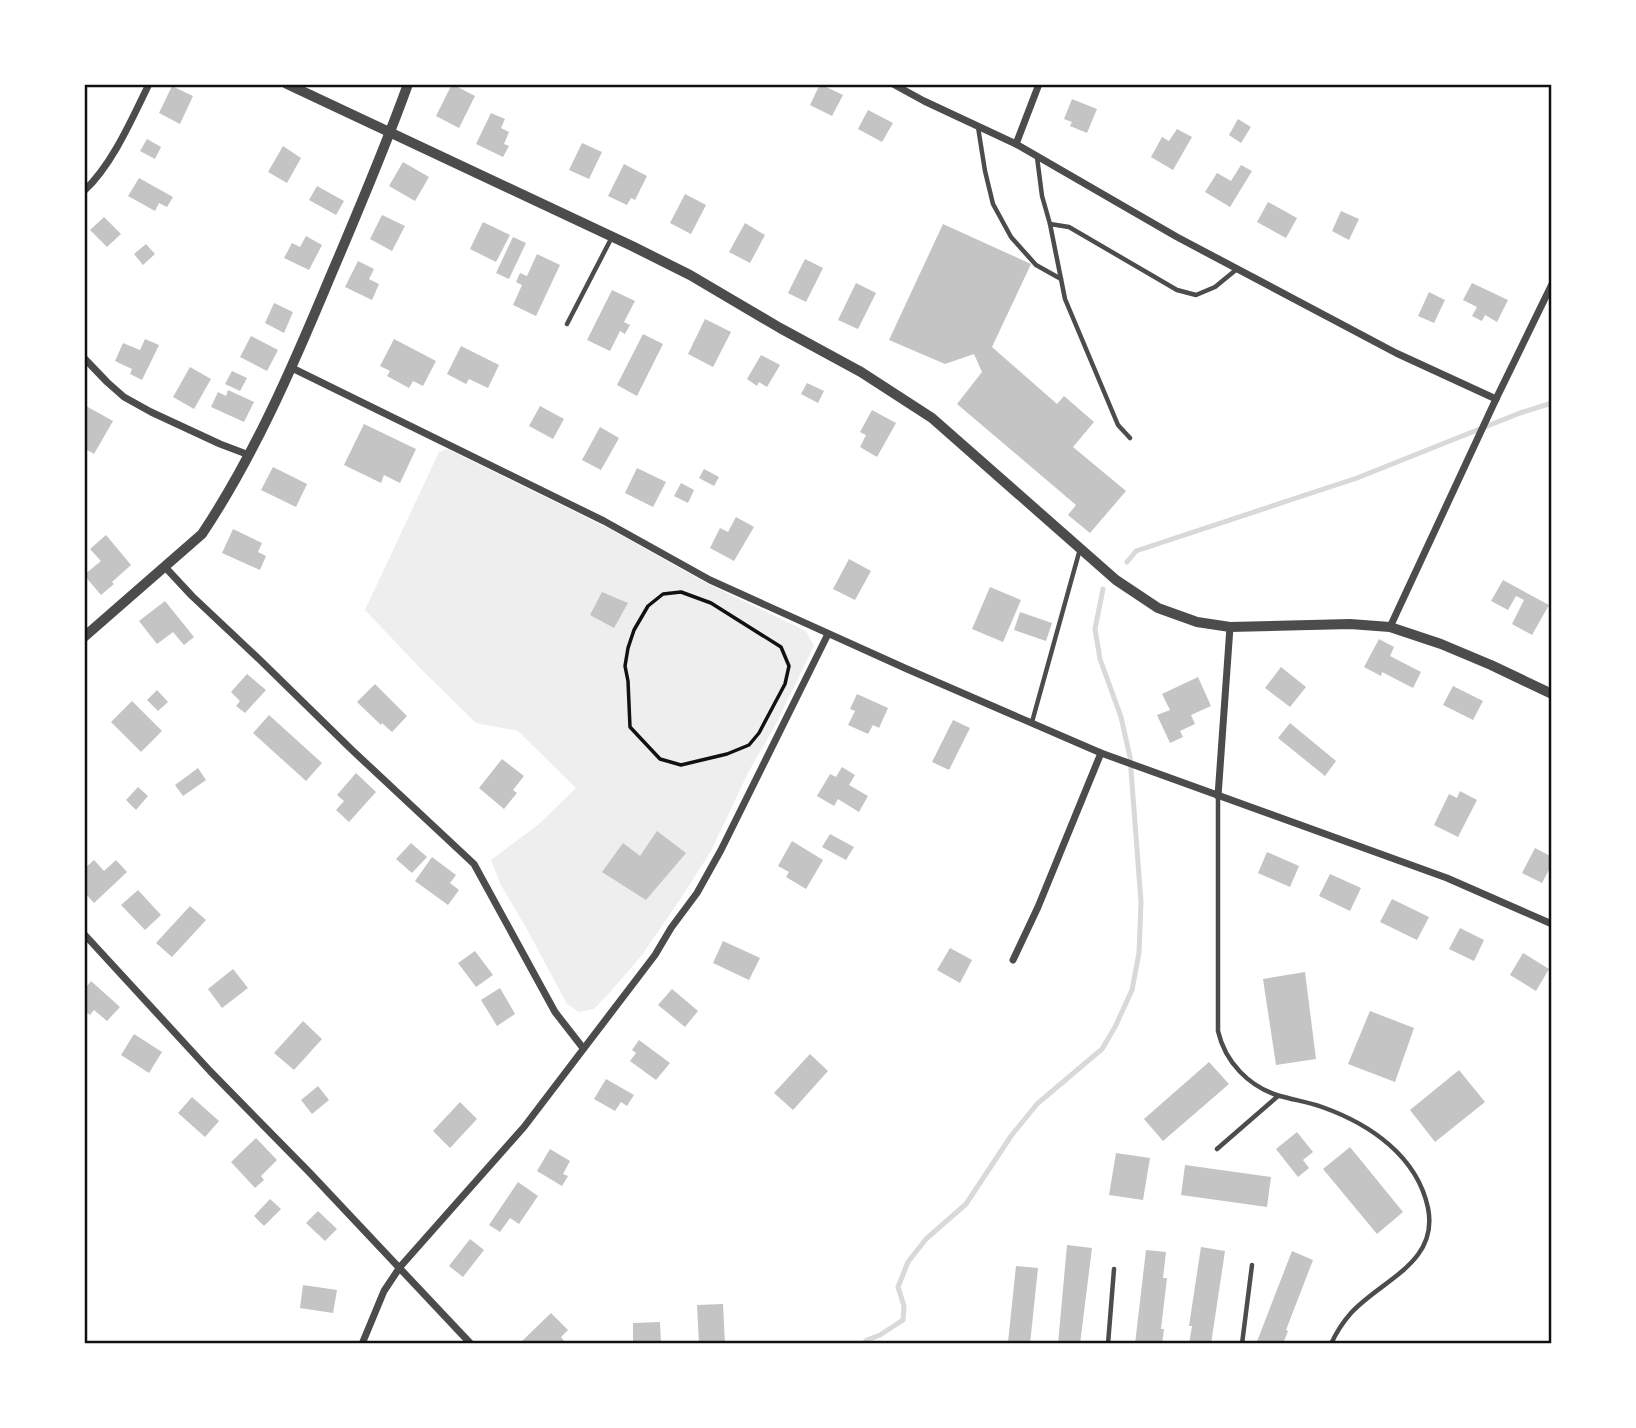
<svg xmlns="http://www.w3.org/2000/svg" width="1636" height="1428" viewBox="0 0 1636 1428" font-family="Roboto,sans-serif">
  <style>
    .green { fill: #eee }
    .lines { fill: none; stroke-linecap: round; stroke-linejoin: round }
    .stream { stroke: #d9d9d9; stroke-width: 5 }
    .building { fill: #c4c4c4 }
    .path { stroke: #111; stroke-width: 3.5 }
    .service { stroke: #4c4c4c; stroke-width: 4.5 }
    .minor { stroke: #4c4c4c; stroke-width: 7 }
    .tertiary { stroke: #4c4c4c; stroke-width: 10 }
    .neatline { fill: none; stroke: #111; stroke-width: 2.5 }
  </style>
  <rect width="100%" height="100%" fill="#fff"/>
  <path class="green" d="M447 449 608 528 708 584 806 631 814 646 777 722 748 773 711 851 685 892 642 955 611 991 594 1009 579 1012 567 1004 529 933 501 885 491 860 539 824 576 788 518 731 476 723 420 668 365 610 439 452Z"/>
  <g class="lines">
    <g class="stream">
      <path d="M1127 562 1136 551 1357 478 1520 413 1552 403"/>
      <path d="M863 1344 867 1340 880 1335 903 1320 904 1306 898 1287 908 1262 926 1239 966 1204 1011 1136 1037 1104 1102 1049 1115 1027 1132 990 1139 953 1141 902 1130 757 1121 717 1100 659 1095 629 1103 589"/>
    </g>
  </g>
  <g class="building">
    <path d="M452 84 475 96 459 128 436 116Z"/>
    <path d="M820 84 843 95 832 116 810 105Z"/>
    <path d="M172 86 193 96 180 124 159 113Z"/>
    <path d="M1072 99 1097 109 1087 133 1070 126 1072 122 1064 119Z"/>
    <path d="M868 110 893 123 882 142 858 129Z"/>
    <path d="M491 113 505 119 501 128 509 132 504 144 509 146 503 157 476 144Z"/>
    <path d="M1238 119 1251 127 1241 143 1229 135Z"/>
    <path d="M1177 129 1192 137 1173 170 1151 157 1162 137 1169 141Z"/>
    <path d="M147 139 161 147 155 159 140 151Z"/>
    <path d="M582 143 602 152 589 179 569 170Z"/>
    <path d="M283 146 301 158 287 183 268 172Z"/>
    <path d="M403 162 429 177 415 201 389 186Z"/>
    <path d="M624 164 647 176 635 200 631 198 627 205 608 196Z"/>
    <path d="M1241 165 1252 171 1230 207 1205 192 1217 173 1231 181Z"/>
    <path d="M139 178 173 197 167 207 159 203 155 211 128 196Z"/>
    <path d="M317 186 344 201 336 215 309 200Z"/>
    <path d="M685 194 706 205 691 234 670 223Z"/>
    <path d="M1268 202 1297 218 1286 238 1257 222Z"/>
    <path d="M1341 211 1359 219 1349 240 1332 231Z"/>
    <path d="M382 215 405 226 392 251 370 239Z"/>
    <path d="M104 217 121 234 107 247 90 230Z"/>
    <path d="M483 222 510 235 496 262 470 249Z"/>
    <path d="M745 223 765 235 750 263 729 252Z"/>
    <path d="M943 224 1031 264 992 347 1057 404 1064 396 1094 422 1073 447 1126 491 1090 533 1068 515 1076 505 957 404 982 372 974 354 945 364 889 340Z"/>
    <path d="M306 236 322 245 309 270 284 258 292 243 300 247Z"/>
    <path d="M513 237 526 243 509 279 496 273Z"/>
    <path d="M146 244 155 254 143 265 134 254Z"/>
    <path d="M537 254 560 265 536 316 513 305 522 285 516 282 520 273 527 276Z"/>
    <path d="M805 259 823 268 806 302 788 293Z"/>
    <path d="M358 261 374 269 369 279 379 284 372 300 345 287Z"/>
    <path d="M856 283 876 293 858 329 838 320Z"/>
    <path d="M1472 283 1508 300 1497 322 1485 315 1482 321 1472 316 1477 307 1463 300Z"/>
    <path d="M612 290 635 301 624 322 630 325 625 334 620 331 610 351 587 340Z"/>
    <path d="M1429 292 1445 300 1434 323 1418 316Z"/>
    <path d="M274 303 293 312 284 333 265 323Z"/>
    <path d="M705 319 731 332 713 367 688 354Z"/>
    <path d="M643 334 663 344 637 396 617 385Z"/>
    <path d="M251 336 278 350 267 371 240 357Z"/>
    <path d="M145 339 159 345 142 380 130 374 132 369 115 361 123 343 140 350Z"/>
    <path d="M394 339 436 361 423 386 413 381 409 388 387 376 390 371 380 366Z"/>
    <path d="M461 346 499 365 488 388 469 379 466 384 447 374Z"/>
    <path d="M761 355 780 365 767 387 759 382 757 386 747 379Z"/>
    <path d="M190 367 211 379 194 409 173 397Z"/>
    <path d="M232 371 247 378 240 391 225 384Z"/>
    <path d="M807 383 824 391 818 403 801 394Z"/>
    <path d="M228 390 254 402 244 422 211 407 218 392 226 396Z"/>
    <path d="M86 406 113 421 94 454 84 448V409Z"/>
    <path d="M540 406 564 419 553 439 529 426Z"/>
    <path d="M872 410 896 423 877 457 860 447 866 435 860 432Z"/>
    <path d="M364 424 416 449 400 483 384 475 381 483 344 465Z"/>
    <path d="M600 427 619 438 601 470 582 460Z"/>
    <path d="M273 467 307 484 296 507 261 490Z"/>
    <path d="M637 468 666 482 653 507 625 493Z"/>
    <path d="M704 469 719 477 714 486 699 478Z"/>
    <path d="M681 483 694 490 688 503 674 496Z"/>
    <path d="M736 517 754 527 734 561 710 548 720 528 728 532Z"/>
    <path d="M233 529 262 543 258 552 266 556 260 570 222 553Z"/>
    <path d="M106 535 131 565 112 582 114 584 101 595 84 575 101 561 90 549Z"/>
    <path d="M849 559 871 571 855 600 833 589Z"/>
    <path d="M1503 580 1549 605 1532 635 1512 624 1524 600 1516 596 1508 610 1491 601Z"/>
    <path d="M990 587 1021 600 1003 642 972 629Z"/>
    <path d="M602 592 628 603 614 628 590 615Z"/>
    <path d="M165 601 194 637 184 645 173 632 157 644 139 621Z"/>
    <path d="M1020 612 1052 623 1046 641 1014 630Z"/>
    <path d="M1379 639 1394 647 1390 656 1421 672 1413 688 1382 672 1381 676 1364 667Z"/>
    <path d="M1281 667 1306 687 1290 707 1265 688Z"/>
    <path d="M247 674 266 690 245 713 236 706 240 701 231 692Z"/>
    <path d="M1198 677 1211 706 1191 715 1195 724 1180 731 1183 737 1170 743 1157 715 1170 710 1162 694Z"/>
    <path d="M375 684 407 716 392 732 382 723 381 725 357 702Z"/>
    <path d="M1453 686 1483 701 1473 720 1443 705Z"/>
    <path d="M157 690 168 702 158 711 147 700Z"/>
    <path d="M857 694 888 708 879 728 873 725 868 734 848 725 855 711 850 709Z"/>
    <path d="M132 701 162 731 141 752 111 722Z"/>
    <path d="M269 715 322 763 306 781 253 733Z"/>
    <path d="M953 720 970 728 949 770 932 762Z"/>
    <path d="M1290 723 1336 761 1325 776 1278 738Z"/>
    <path d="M502 759 524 776 513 790 517 793 504 809 479 788Z"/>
    <path d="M842 767 855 775 849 785 868 796 859 812 838 799 834 806 817 796 830 774 836 777Z"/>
    <path d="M198 768 206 780 183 796 175 785Z"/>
    <path d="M356 773 376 792 349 822 336 810 344 801 337 795Z"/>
    <path d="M138 787 148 796 136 810 126 800Z"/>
    <path d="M1460 791 1477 800 1458 837 1434 825 1449 794 1457 798Z"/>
    <path d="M657 831 686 853 646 900 602 872 623 843 640 856Z"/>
    <path d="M830 834 854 847 846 860 822 847Z"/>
    <path d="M792 841 823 860 806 889 786 877 789 872 778 866Z"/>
    <path d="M411 843 427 857 412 873 396 859Z"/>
    <path d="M1535 848 1552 857V864L1542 883 1522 873Z"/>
    <path d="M1267 852 1299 866 1290 887 1258 873Z"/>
    <path d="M432 857 456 875 450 883 459 890 448 905 415 881Z"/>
    <path d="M94 860 104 871 116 860 127 872 94 903 84 892V869Z"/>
    <path d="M1330 874 1361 888 1350 911 1319 896Z"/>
    <path d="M138 890 161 915 145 930 121 905Z"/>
    <path d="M1392 899 1429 917 1417 940 1380 922Z"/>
    <path d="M190 906 206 920 172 957 156 943Z"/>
    <path d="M1460 928 1484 940 1474 961 1449 949Z"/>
    <path d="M723 941 760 958 749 980 713 963Z"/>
    <path d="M950 948 972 960 960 983 937 970Z"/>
    <path d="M475 951 493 975 476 987 458 963Z"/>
    <path d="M1523 953 1549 969 1536 991 1510 975Z"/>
    <path d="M233 969 248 988 222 1008 208 989Z"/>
    <path d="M1305 972 1316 1059 1276 1065 1263 979Z"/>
    <path d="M91 981 120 1007 107 1021 94 1010 90 1015 84 1010V990Z"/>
    <path d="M500 988 515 1014 497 1026 481 1000Z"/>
    <path d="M672 989 698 1011 685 1027 658 1005Z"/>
    <path d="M1370 1011 1414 1028 1395 1082 1348 1064Z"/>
    <path d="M303 1021 322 1039 294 1070 274 1053Z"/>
    <path d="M134 1034 162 1052 149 1073 121 1055Z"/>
    <path d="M639 1040 670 1063 656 1080 630 1061 636 1053 632 1050Z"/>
    <path d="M810 1054 828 1071 793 1110 774 1093Z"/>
    <path d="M1209 1062 1229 1084 1163 1141 1144 1119Z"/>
    <path d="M1459 1070 1485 1102 1435 1142 1410 1110Z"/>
    <path d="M606 1079 634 1095 627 1106 621 1102 615 1111 594 1099Z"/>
    <path d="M318 1086 329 1100 312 1114 301 1100Z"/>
    <path d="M192 1097 219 1121 205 1137 178 1113Z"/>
    <path d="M460 1102 477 1119 450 1148 433 1131Z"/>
    <path d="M1297 1132 1313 1152 1303 1160 1309 1168 1298 1177 1276 1149Z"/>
    <path d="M256 1138 277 1160 261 1176 264 1180 255 1188 231 1162Z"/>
    <path d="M1350 1147 1403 1212 1377 1234 1323 1169Z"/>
    <path d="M550 1149 570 1161 563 1174 568 1176 562 1186 537 1171Z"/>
    <path d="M1116 1153 1150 1158 1143 1200 1109 1195Z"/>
    <path d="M1185 1165 1271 1177 1267 1207 1181 1195Z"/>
    <path d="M518 1182 538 1196 519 1224 510 1218 500 1232 489 1225Z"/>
    <path d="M270 1199 281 1209 264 1226 254 1216Z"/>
    <path d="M318 1211 337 1229 325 1241 306 1223Z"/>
    <path d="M470 1239 484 1250 463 1277 449 1266Z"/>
    <path d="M1067 1245 1092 1248 1080 1344H1058Z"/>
    <path d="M1201 1247 1225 1251 1211 1344H1189L1192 1326H1189Z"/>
    <path d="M1146 1250 1166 1252 1163 1278H1167L1161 1329H1164L1162 1344H1135Z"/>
    <path d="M1292 1251 1313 1260 1286 1330 1288 1331 1283 1344H1256Z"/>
    <path d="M1016 1266 1038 1268 1030 1344 1008 1342Z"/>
    <path d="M303 1285 337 1290 333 1313 300 1308Z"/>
    <path d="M723 1304 725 1344H699L697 1305Z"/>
    <path d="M551 1313 568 1330 561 1337 565 1342 563 1344H525L522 1341Z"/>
    <path d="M660 1322 661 1344H633V1323Z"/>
  </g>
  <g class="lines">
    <path class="path" d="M681 592 711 603 781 647 789 666 785 684 759 733 749 745 727 754 681 765 660 759 630 727 628 681 625 666 628 648 634 630 648 606 663 594Z"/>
    <g class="service">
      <path d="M978 127 985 171 993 204 1011 237 1036 265 1061 279"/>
      <path d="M1037 157 1042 196 1050 224 1065 299 1118 425 1130 438"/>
      <path d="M1050 224 1069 227 1177 290 1196 295 1215 287 1237 269"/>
      <path d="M567 324 612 237"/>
      <path d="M1032 722 1080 549"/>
      <path d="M1218 796V1031C1225 1062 1249 1087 1280 1096 1294 1100 1308 1102 1322 1107 1370 1124 1417 1156 1428 1208 1439 1263 1381 1280 1351 1313 1343 1322 1336 1333 1331 1344"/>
      <path d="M1217 1149 1278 1096"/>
      <path d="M1108 1344 1114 1269"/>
      <path d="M1242 1344 1252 1265"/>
    </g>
    <g class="minor">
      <path d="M893 84 924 101 1016 144 1177 237 1396 353 1496 399"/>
      <path d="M1016 144 1039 84"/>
      <path d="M84 191C112 165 132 119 149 84"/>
      <path d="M84 358 107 382 124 397 151 412 220 444 249 455"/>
      <path d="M292 368 604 521 710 580 907 669 1101 753 1447 878 1552 924"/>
      <path d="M165 567 192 596 260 660 352 750 474 864 555 1012 583 1048"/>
      <path d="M1390 627 1496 399 1552 284"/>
      <path d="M1218 796 1230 627"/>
      <path d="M84 934 210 1071 310 1173 471 1344"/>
      <path d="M1013 960 1038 907 1101 753"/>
      <path d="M362 1344 384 1291 400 1267 524 1127 655 955 671 928 697 893 721 850 828 634"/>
    </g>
    <g class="tertiary">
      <path d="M287 84 632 246 690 275 780 328 861 372 932 418 1116 580 1158 608 1197 622 1230 627 1350 624 1390 627 1441 644 1491 665 1552 694"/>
      <path d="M84 637 202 534C254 456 292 368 328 282 356 216 384 151 408 84"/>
    </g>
  </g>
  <rect width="1636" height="1428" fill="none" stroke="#ffffff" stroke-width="172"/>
  <rect x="86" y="86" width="1464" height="1256" class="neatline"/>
</svg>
